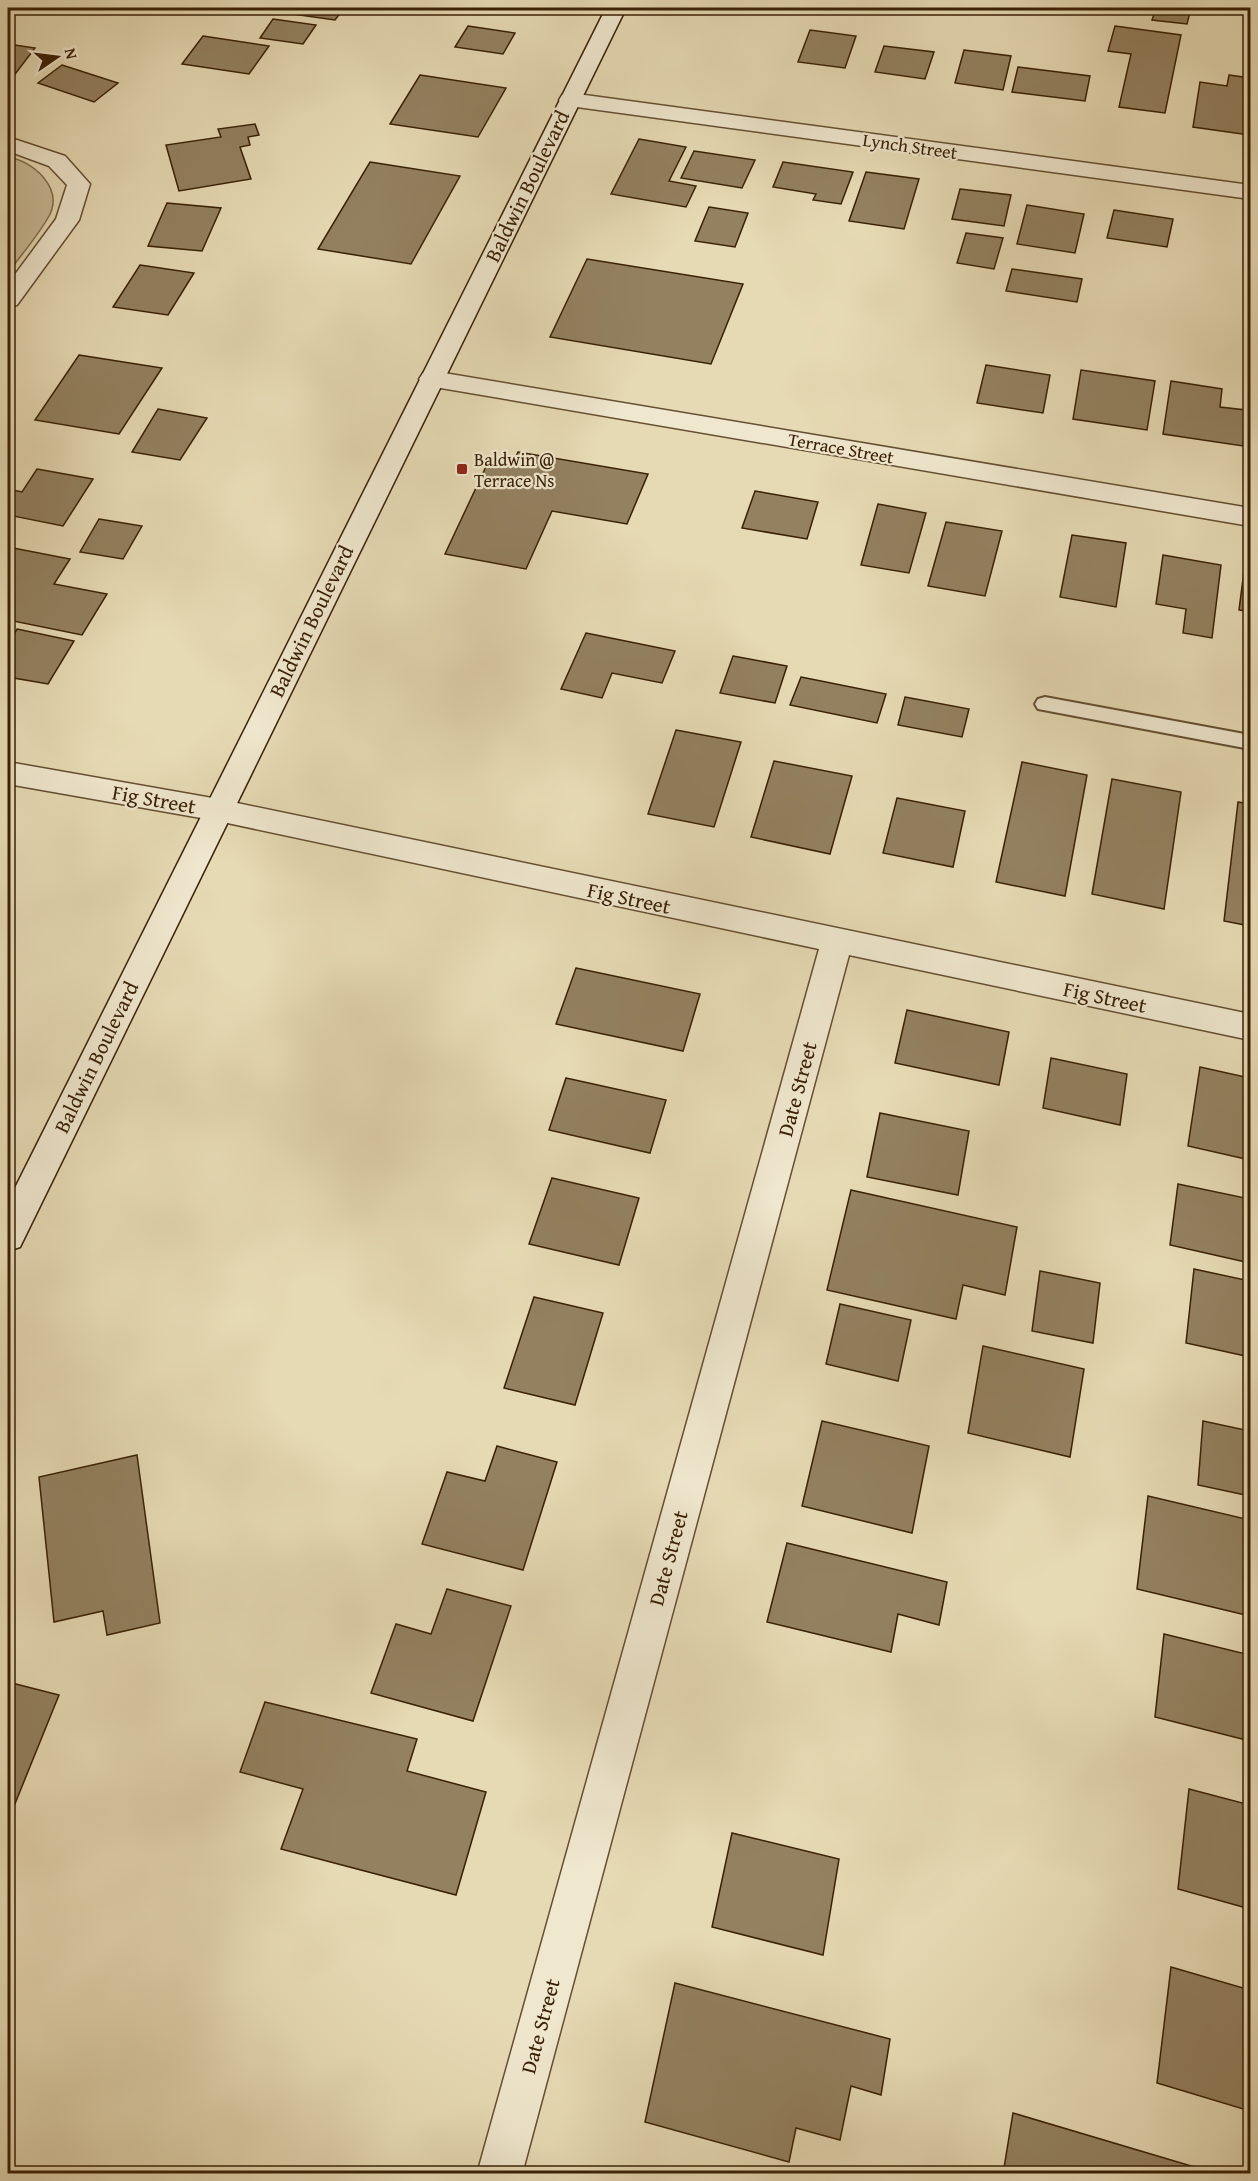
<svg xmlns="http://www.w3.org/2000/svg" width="1258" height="2181" viewBox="0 0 1258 2181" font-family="'Gentium Book Plus',serif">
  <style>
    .green { fill: #c9ba96; stroke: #826d4e; stroke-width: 1.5 }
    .building { fill: #938160; stroke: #3a2005; stroke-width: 1.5 }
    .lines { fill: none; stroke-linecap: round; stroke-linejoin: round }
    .service-casing { stroke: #654e31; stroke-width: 4 }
    .minor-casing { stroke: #654e31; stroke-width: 3 }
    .secondary-casing { stroke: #3a2005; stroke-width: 3 }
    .service { fill: #efe7ce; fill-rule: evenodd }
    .minor { fill: #efe7ce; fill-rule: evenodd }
    .secondary { fill: #efe7ce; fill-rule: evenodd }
    .poi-dot { fill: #8f2418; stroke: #efe7ce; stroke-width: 2 }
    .labels { text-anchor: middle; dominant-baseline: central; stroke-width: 4.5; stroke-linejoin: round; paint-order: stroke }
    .far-street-label { font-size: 18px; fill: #3a2005; stroke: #efe7ce }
    .far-poi-label { font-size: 18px; fill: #3a2005; stroke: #efe7ce; text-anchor: start }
    .street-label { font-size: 21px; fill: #3a2005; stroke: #efe7ce }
  </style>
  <rect width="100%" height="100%" fill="#e6dab4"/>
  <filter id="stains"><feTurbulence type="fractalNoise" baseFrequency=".00333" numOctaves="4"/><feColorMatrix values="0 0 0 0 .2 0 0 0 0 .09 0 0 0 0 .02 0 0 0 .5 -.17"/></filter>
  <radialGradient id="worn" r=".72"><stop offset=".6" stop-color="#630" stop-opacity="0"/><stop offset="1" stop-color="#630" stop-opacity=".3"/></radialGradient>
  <path class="green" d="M8 157C33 161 64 188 49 216 38 236 21 255 8 273Z"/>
  <g class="building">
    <path d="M297 8H344L335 20 292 14Z"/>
    <path d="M1156 8H1191L1187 24 1152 20Z"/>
    <path d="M273 19 316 25 303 44 260 38Z"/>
    <path d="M468 26 515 33 503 54 455 47Z"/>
    <path d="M1115 26 1181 35 1165 113 1119 107 1131 54 1108 51Z"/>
    <path d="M810 30 856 36 845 68 798 62Z"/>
    <path d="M203 36 269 46 249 74 182 64Z"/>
    <path d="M8 44 35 48 9 82H8Z"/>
    <path d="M884 46 934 52 925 79 875 72Z"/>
    <path d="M964 50 1011 56 1003 90 955 83Z"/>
    <path d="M62 65 118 83 94 102 38 83Z"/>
    <path d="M1018 67 1090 76 1085 101 1012 92Z"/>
    <path d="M420 75 506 88 478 137 390 124Z"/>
    <path d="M1229 75 1250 78 1249 135 1193 127 1200 82 1227 86Z"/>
    <path d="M255 124 259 135 248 137 250 145 240 147 251 179 179 191 166 145 221 137 218 129Z"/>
    <path d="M639 139 686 147 669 181 696 186 686 207 611 194Z"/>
    <path d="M694 151 755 160 742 188 681 178Z"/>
    <path d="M370 162 460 176 411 264 318 249Z"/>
    <path d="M783 162 853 172 841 204 813 200 816 194 773 187Z"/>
    <path d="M866 172 919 179 904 229 849 221Z"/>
    <path d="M960 189 1011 195 1004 226 952 219Z"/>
    <path d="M167 203 221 208 202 251 148 246Z"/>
    <path d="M1027 205 1084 214 1075 253 1017 244Z"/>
    <path d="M709 207 748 213 735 247 695 241Z"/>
    <path d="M1114 210 1173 219 1167 247 1107 238Z"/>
    <path d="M966 233 1003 238 994 269 957 263Z"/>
    <path d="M587 259 743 284 711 364 550 337Z"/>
    <path d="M140 265 194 273 168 315 113 307Z"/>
    <path d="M1012 269 1082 279 1077 302 1006 291Z"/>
    <path d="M79 355 162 368 119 434 35 420Z"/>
    <path d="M986 365 1050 375 1043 413 977 403Z"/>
    <path d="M1081 370 1155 381 1147 430 1073 419Z"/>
    <path d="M1171 381 1222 389 1220 407 1246 410 1243 446 1163 434Z"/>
    <path d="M158 409 207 418 180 460 132 452Z"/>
    <path d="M518 452 648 474 627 524 552 511 526 569 445 554 490 458 513 463Z"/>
    <path d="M37 469 93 479 63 526 8 515V489L22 492Z"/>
    <path d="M755 491 818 502 807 539 742 528Z"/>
    <path d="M878 504 926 513 909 573 861 565Z"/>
    <path d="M99 519 142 526 123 559 80 552Z"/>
    <path d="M946 522 1002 531 985 596 928 586Z"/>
    <path d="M1072 535 1126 543 1116 607 1060 597Z"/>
    <path d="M8 547 70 559 54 584 107 594 82 635 8 620Z"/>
    <path d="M1163 555 1221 565 1212 638 1183 633 1186 609 1156 604Z"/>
    <path d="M1244 571 1250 572V612L1239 610Z"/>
    <path d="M17 629 74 641 48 684 8 677V644Z"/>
    <path d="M586 633 675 651 662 683 612 673 602 698 561 689Z"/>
    <path d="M733 656 787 666 775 703 720 693Z"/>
    <path d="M801 677 886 694 877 723 790 705Z"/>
    <path d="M905 697 969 709 962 737 898 725Z"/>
    <path d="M676 730 741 742 714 827 648 814Z"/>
    <path d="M774 761 852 776 830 854 751 837Z"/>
    <path d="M1022 762 1087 775 1065 896 996 882Z"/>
    <path d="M1112 779 1181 792 1164 909 1092 894Z"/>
    <path d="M897 798 965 811 953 867 883 853Z"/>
    <path d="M1238 802 1250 804V926L1224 921Z"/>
    <path d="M576 968 700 994 683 1051 556 1024Z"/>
    <path d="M907 1010 1009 1032 999 1085 895 1063Z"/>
    <path d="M1051 1058 1127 1074 1120 1125 1043 1108Z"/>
    <path d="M1200 1067 1250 1078V1160L1188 1146Z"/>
    <path d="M566 1078 666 1100 650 1153 549 1130Z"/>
    <path d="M880 1113 969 1131 958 1195 867 1177Z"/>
    <path d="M552 1178 639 1198 619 1265 529 1244Z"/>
    <path d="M1178 1184 1250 1199V1263L1170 1245Z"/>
    <path d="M851 1190 1017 1227 1005 1295 963 1285 956 1319 827 1290Z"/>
    <path d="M1194 1269 1250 1281V1357L1186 1343Z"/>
    <path d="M1040 1271 1100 1283 1093 1343 1032 1331Z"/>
    <path d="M534 1297 603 1313 575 1405 504 1388Z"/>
    <path d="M840 1304 911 1320 898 1381 826 1364Z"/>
    <path d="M983 1346 1084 1369 1070 1457 968 1433Z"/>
    <path d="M822 1421 929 1446 912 1533 802 1506Z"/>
    <path d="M1203 1421 1250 1431V1496L1198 1485Z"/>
    <path d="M497 1446 557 1462 523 1570 422 1544 447 1472 485 1481Z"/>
    <path d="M137 1455 160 1623 107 1635 103 1611 54 1622 39 1477Z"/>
    <path d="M1148 1496 1250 1520V1616L1137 1589Z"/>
    <path d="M787 1543 947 1582 939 1625 898 1614 891 1652 767 1622Z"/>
    <path d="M447 1589 511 1606 473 1721 371 1693 396 1624 431 1634Z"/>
    <path d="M1164 1634 1250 1655V1741L1155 1717Z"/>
    <path d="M8 1682 59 1695 8 1821Z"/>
    <path d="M265 1702 417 1739 407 1771 486 1792 456 1895 281 1849 303 1789 240 1772Z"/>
    <path d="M1189 1789 1250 1805V1909L1178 1889Z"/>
    <path d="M732 1833 839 1859 823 1955 712 1927Z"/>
    <path d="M1171 1967 1250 1990V2111L1157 2083Z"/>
    <path d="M675 1983 890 2039 881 2095 851 2086 840 2140 796 2128 789 2162 645 2122Z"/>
    <path d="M1013 2113 1218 2174H1003Z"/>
  </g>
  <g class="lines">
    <defs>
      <path id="service" d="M1045 697 1250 735V749L1038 709 1035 704 1038 699Z"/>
      <g id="minor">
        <path d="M570 93 1250 185V199L562 105 559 100 562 95Z"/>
        <path d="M8 137 65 156 90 184 79 220 17 305 8 307V284L56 219 67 185 49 166 8 151Z"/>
        <path d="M432 371 1250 508V526L423 385 419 379 423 373Z"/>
        <path d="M8 762 218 799 1250 1014V1040L849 955 522 2174H477L819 949 218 821 8 784Z"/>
      </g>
      <path id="secondary" d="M606 8H626L20 1247 8 1251V1202Z"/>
    </defs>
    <use href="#service" class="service-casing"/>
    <use href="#minor" class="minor-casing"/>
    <use href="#secondary" class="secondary-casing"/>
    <use href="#service" class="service"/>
    <use href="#minor" class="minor"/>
    <use href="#secondary" class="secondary"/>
  </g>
  <rect class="poi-dot" x="456" y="463" width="12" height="12" rx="3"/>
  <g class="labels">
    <g class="far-street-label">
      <text transform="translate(910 146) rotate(8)">Lynch Street</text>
      <text transform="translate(841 448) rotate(10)">Terrace Street</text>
    </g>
    <g class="far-poi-label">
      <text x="474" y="459">Baldwin @<tspan x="474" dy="21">Terrace Ns</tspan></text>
    </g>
    <g class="street-label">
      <text transform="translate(527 186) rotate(-64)">Baldwin Boulevard</text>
      <text transform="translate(311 621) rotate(-64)">Baldwin Boulevard</text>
      <text transform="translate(154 799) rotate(10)">Fig Street</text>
      <text transform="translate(629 898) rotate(12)">Fig Street</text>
      <text transform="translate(1105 997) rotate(12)">Fig Street</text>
      <text transform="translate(96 1057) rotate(-64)">Baldwin Boulevard</text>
      <text transform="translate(797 1089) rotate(-75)">Date Street</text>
      <text transform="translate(668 1558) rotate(-75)">Date Street</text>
      <text transform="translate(540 2026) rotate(-75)">Date Street</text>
    </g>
  </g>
  <rect width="1258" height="2181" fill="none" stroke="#e6dab4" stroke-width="30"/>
  <rect x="9" y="9" width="1240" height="2163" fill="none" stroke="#3a2005" stroke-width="3"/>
  <rect x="15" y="15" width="1228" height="2151" fill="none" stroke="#3a2005" stroke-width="1.5"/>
  <g transform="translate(57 57) rotate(76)" stroke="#efe7ce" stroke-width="4.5" paint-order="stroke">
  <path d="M0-4.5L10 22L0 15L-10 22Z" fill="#3a2005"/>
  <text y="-9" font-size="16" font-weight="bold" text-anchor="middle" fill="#3a2005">N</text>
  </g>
  <rect width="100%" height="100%" filter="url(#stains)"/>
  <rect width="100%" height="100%" fill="url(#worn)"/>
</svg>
